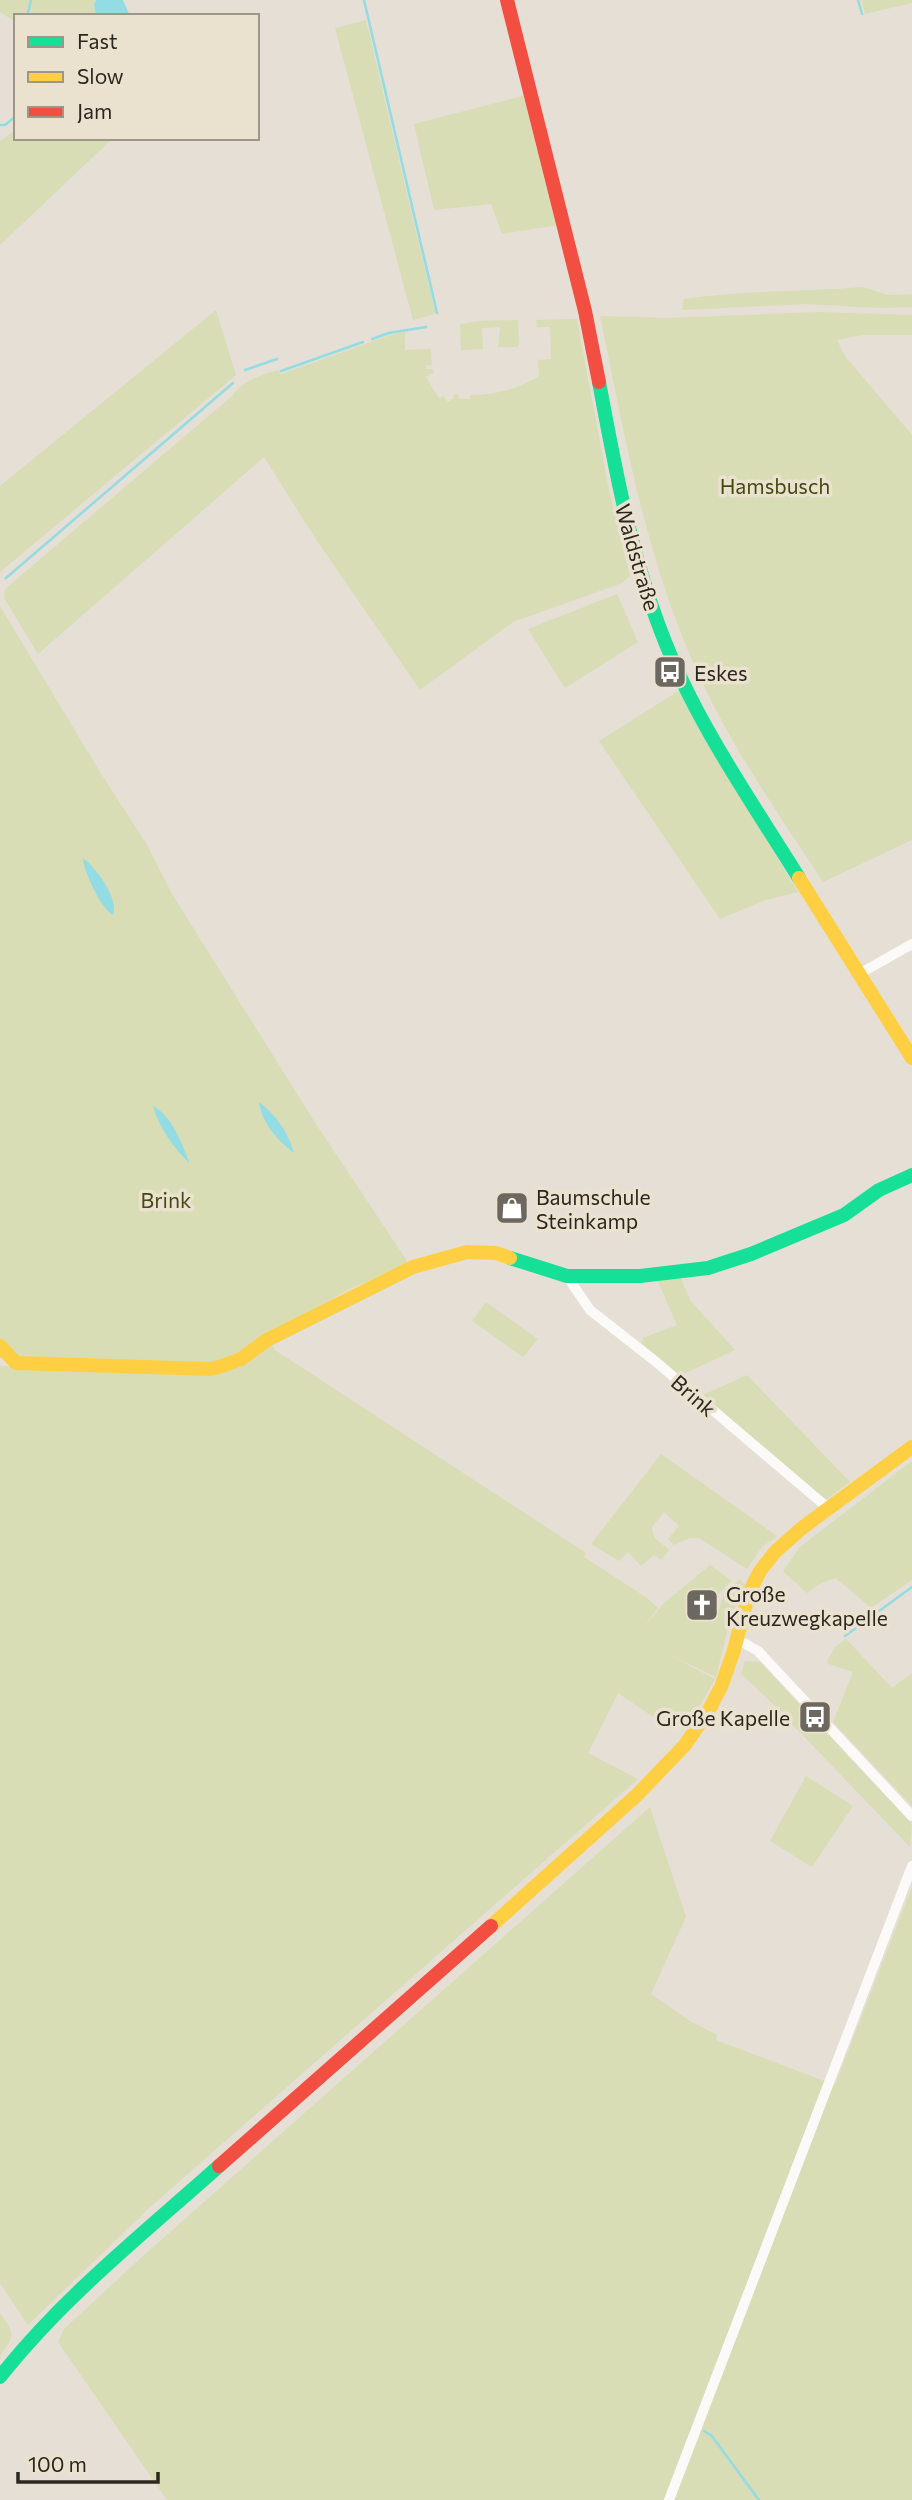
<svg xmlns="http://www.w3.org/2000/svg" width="912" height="2500" viewBox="0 0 912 2500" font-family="Commissioner,sans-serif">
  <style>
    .green { fill: #d8ddb6 }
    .water { fill: #93dce3 }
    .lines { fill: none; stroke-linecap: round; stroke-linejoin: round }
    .stream { stroke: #93dce3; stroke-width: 2.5 }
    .street { stroke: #fbfaf9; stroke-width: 10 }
    .fast { stroke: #16e098; stroke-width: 14 }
    .slow { stroke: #ffcf43; stroke-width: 14 }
    .jam { stroke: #f24e42; stroke-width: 14 }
    .labels { text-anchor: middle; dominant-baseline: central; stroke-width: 7; stroke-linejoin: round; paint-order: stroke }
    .park-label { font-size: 21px; fill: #424b13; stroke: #ebe1cf }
    .street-label { font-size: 21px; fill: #2b2720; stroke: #ebe1cf }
    .poi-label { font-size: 21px; fill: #2b2720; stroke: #ebe1cf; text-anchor: start }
  </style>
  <rect width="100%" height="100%" fill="#e5dfd5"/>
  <g class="green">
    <path d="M0 0H96L94 5 96 16H16V22L0 12Z"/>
    <path d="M861 0H912V3L865 14Z"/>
    <path d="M366 20 435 312 432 315 413 320 335 28Z"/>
    <path d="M526 95 558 225 502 234 491 204 434 210 414 124Z"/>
    <path d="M16 130V138H113L0 245V141Z"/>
    <path d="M863 287 888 295 912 294V307L881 308 806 304 682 310 684 299C743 290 803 292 863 287Z"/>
    <path d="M216 310 236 375 0 572V486Z"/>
    <path d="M819 312 912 315V335H862L837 340 845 356 912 435V840L823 882C779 814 731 747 698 673 646 560 625 437 600 316L668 318Z"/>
    <path d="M577 319 609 490 630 576 622 583 513 622 420 690 315 538 264 457 38 654 4 598 5 589 232 396C242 381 261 375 278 370L281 374 390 335 405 332V350L431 349 432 365 426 366V369H432L434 372 426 377 439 398 443 396 448 402 454 398 453 395 458 394 459 399H470V395C496 395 517 389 539 376L538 360 551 359 550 327H537L536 320Z"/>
    <path d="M518 320 519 344 517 347H498L500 327 482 328 483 349 461 350 460 324 481 321Z"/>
    <path d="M617 594 638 642 565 688 528 629Z"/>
    <path d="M0 606 100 772 146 843 172 894 314 1121 409 1264 347 1290 282 1329 226 1367 0 1358Z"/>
    <path d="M680 690 699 729 798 892 766 900 720 919 599 741Z"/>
    <path d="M680 1276 690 1300 735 1350 679 1376 641 1344 643 1338 677 1325 656 1277Z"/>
    <path d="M486 1302 538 1339 523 1357 472 1321Z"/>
    <path d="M271 1344 275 1350 586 1553 584 1557 647 1598 658 1608 641 1630 664 1603 710 1565 732 1581 718 1594 714 1591V1587H710L706 1597 698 1595 693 1599 694 1608 698 1613H705L709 1617 719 1609 724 1594 740 1579 745 1586 731 1616 716 1677 665 1653 715 1679 690 1723 652 1716 618 1693 588 1753 638 1779 149 2208 28 2325 0 2283V1366L197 1374Z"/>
    <path d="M747 1375 850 1482 825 1500 701 1396Z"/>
    <path d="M661 1454 777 1536 762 1547 747 1569 699 1538H690L674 1545 668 1539 679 1526 664 1512 652 1527 654 1537 669 1550 661 1560 654 1555 641 1566 628 1552 619 1561 591 1544Z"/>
    <path d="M912 1461V1580L871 1608 836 1578 821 1583 807 1593 783 1571 800 1547Z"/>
    <path d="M846 1639 892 1688 912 1673V1806L833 1722 853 1672 826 1663 836 1646Z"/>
    <path d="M745 1661 760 1662 912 1824 910 1847 768 1699 741 1674Z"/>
    <path d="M806 1776 853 1806 812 1867 770 1841Z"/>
    <path d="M650 1807 686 1917 651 1994 690 2021 717 2035 716 2040 835 2085 912 1887V2500H167L58 2342 64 2329 143 2256Z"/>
    <path d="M0 2313C15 2334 15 2335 0 2356Z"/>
  </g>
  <g class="water">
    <path d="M96 0H123L130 16H96L94 5Z"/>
    <path d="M83 858C96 868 119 898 113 915 101 909 84 872 83 858Z"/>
    <path d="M259 1102C276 1115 288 1132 294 1153 277 1140 262 1123 259 1102Z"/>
    <path d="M153 1106C173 1117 182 1144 190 1164 174 1148 159 1128 153 1106Z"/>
  </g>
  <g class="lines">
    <g class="stream">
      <path d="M364 0 437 313"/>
      <path d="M858 0 862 14"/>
      <path d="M27 16 31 0"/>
      <path d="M0 125H5L16 116"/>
      <path d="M372 339 389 333 426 327"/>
      <path d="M245 370 277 359"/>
      <path d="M281 371 363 342"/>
      <path d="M6 578 233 383"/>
      <path d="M845 1636 912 1587"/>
      <path d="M704 2431 711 2435 759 2500"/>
    </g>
    <g class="street">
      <path d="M859 974 912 944"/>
      <path d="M567 1276 590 1310 655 1361 828 1508"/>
      <path d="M736 1641 744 1643 758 1651 912 1816"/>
      <path d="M669 2500 912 1866"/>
    </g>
    <g class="fast">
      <path d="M599 382C615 468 630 551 662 634 695 721 750 799 799 878"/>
      <path d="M510 1258 567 1276H640L708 1268 751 1254 844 1215 879 1190 912 1175"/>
      <path d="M0 2377C63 2297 143 2234 219 2166"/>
    </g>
    <g class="slow">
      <path d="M799 878 912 1058"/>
      <path d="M0 1346 16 1363 210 1369 219 1367 241 1359 267 1340 413 1267 467 1252 496 1253 510 1258"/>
      <path d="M491 1926 637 1795 685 1745 710 1708 721 1687 734 1650 749 1593 760 1571 775 1552 802 1528 912 1447"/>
    </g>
    <g class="jam">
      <path d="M507 0 585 311 599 382"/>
      <path d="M219 2166 491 1926"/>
    </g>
  </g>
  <defs>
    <symbol id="bus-square" viewBox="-11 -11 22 22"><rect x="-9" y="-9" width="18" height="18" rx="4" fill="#6c675f" stroke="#ebe1cf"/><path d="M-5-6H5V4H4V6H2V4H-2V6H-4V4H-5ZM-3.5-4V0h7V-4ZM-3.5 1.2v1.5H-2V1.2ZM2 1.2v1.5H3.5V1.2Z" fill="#fff"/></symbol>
    <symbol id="shop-square" viewBox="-11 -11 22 22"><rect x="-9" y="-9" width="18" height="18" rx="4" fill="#6c675f" stroke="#ebe1cf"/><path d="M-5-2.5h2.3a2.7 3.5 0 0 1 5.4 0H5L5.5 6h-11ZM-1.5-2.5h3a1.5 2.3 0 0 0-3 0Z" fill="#fff"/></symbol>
    <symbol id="church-square" viewBox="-11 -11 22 22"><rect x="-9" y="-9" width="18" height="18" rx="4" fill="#6c675f" stroke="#ebe1cf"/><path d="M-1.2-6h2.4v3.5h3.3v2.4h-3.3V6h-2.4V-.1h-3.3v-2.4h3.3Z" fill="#fff"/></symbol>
  </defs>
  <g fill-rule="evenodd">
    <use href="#bus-square" x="651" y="653" width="38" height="38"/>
    <use href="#shop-square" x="493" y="1189" width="38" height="38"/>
    <use href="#church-square" x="683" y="1586" width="38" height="38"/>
    <use href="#bus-square" x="796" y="1698" width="38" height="38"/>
  </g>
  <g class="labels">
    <g class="park-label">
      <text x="775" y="485">Hamsbusch</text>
      <text x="166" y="1199">Brink</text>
    </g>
    <g class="street-label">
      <text transform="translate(638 557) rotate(74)">Waldstraße</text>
      <text transform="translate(694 1395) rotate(41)">Brink</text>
    </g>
    <g class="poi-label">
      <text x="694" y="672">Eskes</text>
      <text x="536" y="1196">Baumschule<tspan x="536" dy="24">Steinkamp</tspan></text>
      <text x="726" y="1593">Große<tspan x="726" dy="24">Kreuzwegkapelle</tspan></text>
      <text x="790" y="1717" text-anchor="end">Große Kapelle</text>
    </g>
  </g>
  <rect x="14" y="14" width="245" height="126" fill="#ebe1cf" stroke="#9e9789" stroke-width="2"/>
  <rect x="28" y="37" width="35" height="10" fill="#16e098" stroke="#9e9789" stroke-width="2"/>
  <text x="77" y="49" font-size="21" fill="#2b2720">Fast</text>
  <rect x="28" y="72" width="35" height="10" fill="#ffcf43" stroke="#9e9789" stroke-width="2"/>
  <text x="77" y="84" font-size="21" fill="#2b2720">Slow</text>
  <rect x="28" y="107" width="35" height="10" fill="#f24e42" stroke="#9e9789" stroke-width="2"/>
  <text x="77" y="119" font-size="21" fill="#2b2720">Jam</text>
  <path d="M18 2472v10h140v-10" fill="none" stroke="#2b2720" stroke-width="3.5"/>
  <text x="28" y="2472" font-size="21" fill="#2b2720" stroke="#ebe1cf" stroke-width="5" paint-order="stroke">100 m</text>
</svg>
